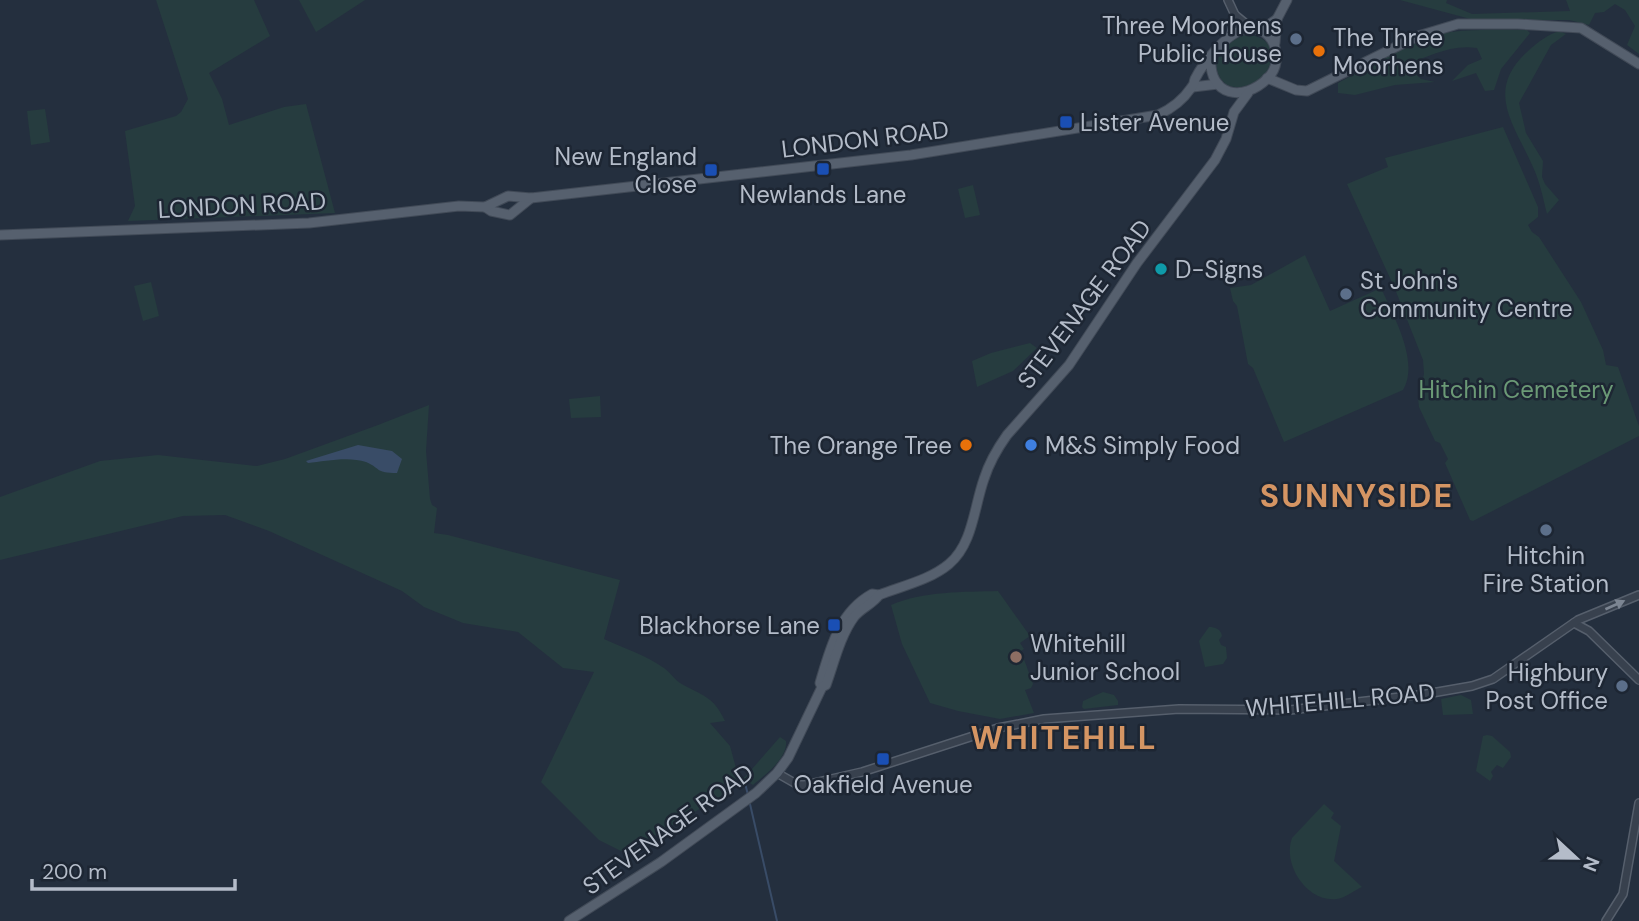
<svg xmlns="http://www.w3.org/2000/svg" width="1639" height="921" viewBox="0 0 1639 921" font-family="'DM Sans',sans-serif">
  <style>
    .green { fill: #263c3f }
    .water { fill: #394c67 }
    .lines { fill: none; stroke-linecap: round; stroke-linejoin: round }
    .stream { stroke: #394c67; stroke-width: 2 }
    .minor-casing { stroke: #565f6c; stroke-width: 10 }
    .major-casing { stroke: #414a57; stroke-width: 11 }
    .minor { stroke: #38414e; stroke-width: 7 }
    .major { stroke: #56606e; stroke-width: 9 }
    .oneway { fill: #7c8592 }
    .service-dot { fill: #5c6f8a; stroke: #1d2633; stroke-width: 2.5 }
    .food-dot { fill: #e8710a; stroke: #1d2633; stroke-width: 2.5 }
    .transit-dot { fill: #1a4fb4; stroke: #1d2633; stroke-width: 2.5 }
    .culture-dot { fill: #0f9aa8; stroke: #1d2633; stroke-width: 2.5 }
    .shop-dot { fill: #3f7fe0; stroke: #1d2633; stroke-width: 2.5 }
    .education-dot { fill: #8d6e63; stroke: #1d2633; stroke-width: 2.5 }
    .labels { text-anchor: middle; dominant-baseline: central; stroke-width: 5; stroke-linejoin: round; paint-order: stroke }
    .poi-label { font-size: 24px; fill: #b4bcc9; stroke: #1d2633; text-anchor: start }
    .street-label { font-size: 24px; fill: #b4bcc9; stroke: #1d2633 }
    .park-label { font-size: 24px; fill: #6b9a76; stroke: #1d2633 }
    .district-label { font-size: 32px; font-weight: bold; letter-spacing: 2px; fill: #d59563; stroke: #1d2633 }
  </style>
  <rect width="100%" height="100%" fill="#242f3e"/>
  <g class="green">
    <path d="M156 0H254L270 36 209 73 222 99 229 125 284 107 306 104 335 213 128 221 135 206 125 131 176 116 181 112 188 99Z"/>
    <path d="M299 0H365L316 32Z"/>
    <path d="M1400 0H1447L1446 3 1472 14 1570 11 1566 0H1639V54L1627 45 1635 26 1625 10 1615 4 1604 12 1595 13 1589 25 1569 20H1474Z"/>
    <path d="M1527 30 1530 33 1501 69 1494 90 1485 91 1476 73 1452 81 1468 65 1482 59 1477 48C1449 44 1431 57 1405 64L1421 79 1435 82 1395 85 1355 95 1338 93V83C1373 65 1411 37 1451 32 1476 29 1502 30 1527 30Z"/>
    <path d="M1559 31 1566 34 1551 45 1519 103 1526 133 1543 161 1542 177 1545 184 1559 200 1547 214C1543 198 1540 182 1533 167 1514 124 1484 91 1528 51 1538 42 1547 35 1559 31Z"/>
    <path d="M1245 35C1254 35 1264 37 1269 46 1285 79 1218 111 1216 62 1221 50 1232 39 1245 35Z"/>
    <path d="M45 109 50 142 31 145 27 111Z"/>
    <path d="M1503 127 1538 207V217L1528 225 1532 232 1539 237 1581 302 1603 350 1606 365 1618 367 1639 426V436L1473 521 1470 520 1445 463 1448 459 1440 443 1435 441 1419 407 1418 398 1424 374 1423 360 1395 289 1347 184 1388 167 1385 158Z"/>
    <path d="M973 185 980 215 965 218 958 189Z"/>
    <path d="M1305 255 1330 311 1381 288C1393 315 1420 362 1403 390L1284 442 1253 368 1248 364 1237 306 1233 301 1230 288 1251 285Z"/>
    <path d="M151 282 159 316 143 321 134 286Z"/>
    <path d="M1030 343 1037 348 1013 371 977 387 972 361 991 353Z"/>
    <path d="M600 396 601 417 571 418 569 399Z"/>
    <path d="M429 405 426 451 430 499 432 505 437 508 434 533 448 535 620 580 604 639C623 648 646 655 664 668 670 672 674 679 680 683 702 696 713 695 725 721L710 723 730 746 739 779 745 777 780 737 786 741C788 758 765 775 753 785L750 783 735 788 625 853 599 840 541 782 594 672 563 668 518 632 463 623 424 607 402 591 269 531 225 515 183 516 0 560V497L100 461 158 455 257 466 285 459 378 425Z"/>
    <path d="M998 591 1030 636 1020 643 1024 649 1021 651 1033 684 1031 688 1025 690 1034 713 1000 719 958 711 930 703 902 644 891 605C923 591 964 592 998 591Z"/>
    <path d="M1209 627C1215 627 1221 629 1222 636L1219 640 1221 645 1226 647 1227 658 1223 664 1205 667 1199 641Z"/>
    <path d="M1103 692 1114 695 1118 701V705L1084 709 1082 707 1083 701Z"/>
    <path d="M1461 695 1471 700 1473 714 1443 715 1441 699Z"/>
    <path d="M1487 735 1492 736 1510 752 1511 757 1503 768 1497 765 1491 772 1493 776 1490 781 1476 771 1483 736Z"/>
    <path d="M1324 804 1334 813 1331 818 1341 826 1334 861 1362 887C1355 890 1345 898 1337 899 1307 903 1282 864 1292 838Z"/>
  </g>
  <path class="water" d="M358 445 392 451 402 459 397 473C375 473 382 469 366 462 349 456 325 461 308 463L306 461Z"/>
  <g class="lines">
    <g class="stream">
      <path d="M745 783 748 795"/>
      <path d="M750 804 777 921"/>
    </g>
    <defs>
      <g id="minor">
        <path d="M1228 0 1235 15 1251 28"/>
        <path d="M1231 36 1235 15"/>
        <path d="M1574 623 1589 631 1639 680"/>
        <path d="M777 773 798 785H805L862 772 998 728 1044 719 1179 709 1290 710 1426 694 1472 686 1493 679 1578 620 1639 595"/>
        <path d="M1606 921 1623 894 1639 803"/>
      </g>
      <g id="major">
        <path d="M1260 31 1277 19"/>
        <path d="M1275 43 1277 19 1287 0"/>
        <path d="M1267 78 1296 90 1307 91 1418 36 1458 24H1518L1581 28 1639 64"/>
        <path d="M1193 87 1218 84"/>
        <path d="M485 207 491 211 510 215 531 198"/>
        <path d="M0 235 309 223 459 206 485 207 508 196 531 198 911 155 1158 115C1171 109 1183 100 1191 88 1195 83 1193 85 1195 79 1203 63 1226 34 1243 30 1272 21 1287 59 1268 78 1243 103 1208 96 1211 57"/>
        <path d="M822 687 820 683C830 649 839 612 872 594L879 595C902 586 930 580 949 564 973 544 974 507 984 479 989 463 997 449 1007 435L1069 365 1137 263 1215 160 1226 139 1234 112 1248 93"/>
        <path d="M569 921 661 862 756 793 777 773 788 758 822 687 826 685C834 663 840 636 854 617 861 608 873 604 879 595"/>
      </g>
    </defs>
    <use href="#minor" class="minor-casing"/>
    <use href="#major" class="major-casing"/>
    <use href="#minor" class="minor"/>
    <use href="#major" class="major"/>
  </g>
  <defs><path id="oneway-solid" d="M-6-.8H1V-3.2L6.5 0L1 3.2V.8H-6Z" transform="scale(1.75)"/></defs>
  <use class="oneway" href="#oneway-solid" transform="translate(1615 605) rotate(-24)"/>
  <g class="service-dot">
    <circle cx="1296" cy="39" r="7"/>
    <circle cx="1346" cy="294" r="7"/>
    <circle cx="1546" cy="530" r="7"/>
    <circle cx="1622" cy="686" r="7"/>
  </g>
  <g class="food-dot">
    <circle cx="1319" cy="51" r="7"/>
    <circle cx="966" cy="445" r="7"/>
  </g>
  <g class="transit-dot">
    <rect x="1059" y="115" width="14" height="14" rx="3.5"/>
    <rect x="816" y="162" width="14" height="14" rx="3.5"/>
    <rect x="704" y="163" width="14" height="14" rx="3.5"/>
    <rect x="827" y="618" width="14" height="14" rx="3.5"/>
    <rect x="876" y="752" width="14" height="14" rx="3.5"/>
  </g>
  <circle class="culture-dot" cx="1161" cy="269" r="7"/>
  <circle class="shop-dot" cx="1031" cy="445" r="7"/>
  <circle class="education-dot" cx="1016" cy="657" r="7"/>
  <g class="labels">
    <g class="poi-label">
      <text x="1282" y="25" text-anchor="end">Three Moorhens<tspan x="1282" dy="28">Public House</tspan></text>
      <text x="1333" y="37">The Three<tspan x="1333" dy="28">Moorhens</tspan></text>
      <text x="1080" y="122">Lister Avenue</text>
      <text x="697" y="156" text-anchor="end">New England<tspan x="697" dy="28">Close</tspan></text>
      <text x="823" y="194" text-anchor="middle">Newlands Lane</text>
      <text x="1175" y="269">D-Signs</text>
      <text x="1360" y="280">St John's<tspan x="1360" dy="28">Community Centre</tspan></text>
      <text x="952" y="445" text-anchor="end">The Orange Tree</text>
      <text x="1045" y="445">M&amp;S Simply Food</text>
      <text x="1546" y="555" text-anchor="middle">Hitchin<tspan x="1546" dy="28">Fire Station</tspan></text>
      <text x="820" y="625" text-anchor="end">Blackhorse Lane</text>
      <text x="1030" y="643">Whitehill<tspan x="1030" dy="28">Junior School</tspan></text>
      <text x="1608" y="672" text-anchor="end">Highbury<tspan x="1608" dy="28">Post Office</tspan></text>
      <text x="883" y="784" text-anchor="middle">Oakfield Avenue</text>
    </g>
    <g class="street-label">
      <text transform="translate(865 139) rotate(-7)">LONDON ROAD</text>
      <text transform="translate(242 205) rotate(-3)">LONDON ROAD</text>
      <text transform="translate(1084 304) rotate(-53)">STEVENAGE ROAD</text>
      <text transform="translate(1340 700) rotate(-5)">WHITEHILL ROAD</text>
      <text transform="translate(668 829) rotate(-36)">STEVENAGE ROAD</text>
    </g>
    <g class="park-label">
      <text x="1516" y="389">Hitchin Cemetery</text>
    </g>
    <g class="district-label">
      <text x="1357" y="496">SUNNYSIDE</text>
      <text x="1064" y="738">WHITEHILL</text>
    </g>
  </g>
  <g transform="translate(1576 858) rotate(112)" stroke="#1d2633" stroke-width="5" paint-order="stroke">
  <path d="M0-5L12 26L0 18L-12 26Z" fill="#b4bcc9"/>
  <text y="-10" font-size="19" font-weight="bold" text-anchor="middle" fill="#b4bcc9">N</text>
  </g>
  <path d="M32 879v10h203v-10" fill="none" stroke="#b4bcc9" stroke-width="3.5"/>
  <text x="42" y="879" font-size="21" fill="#b4bcc9" stroke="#1d2633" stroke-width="5" paint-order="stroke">200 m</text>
</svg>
